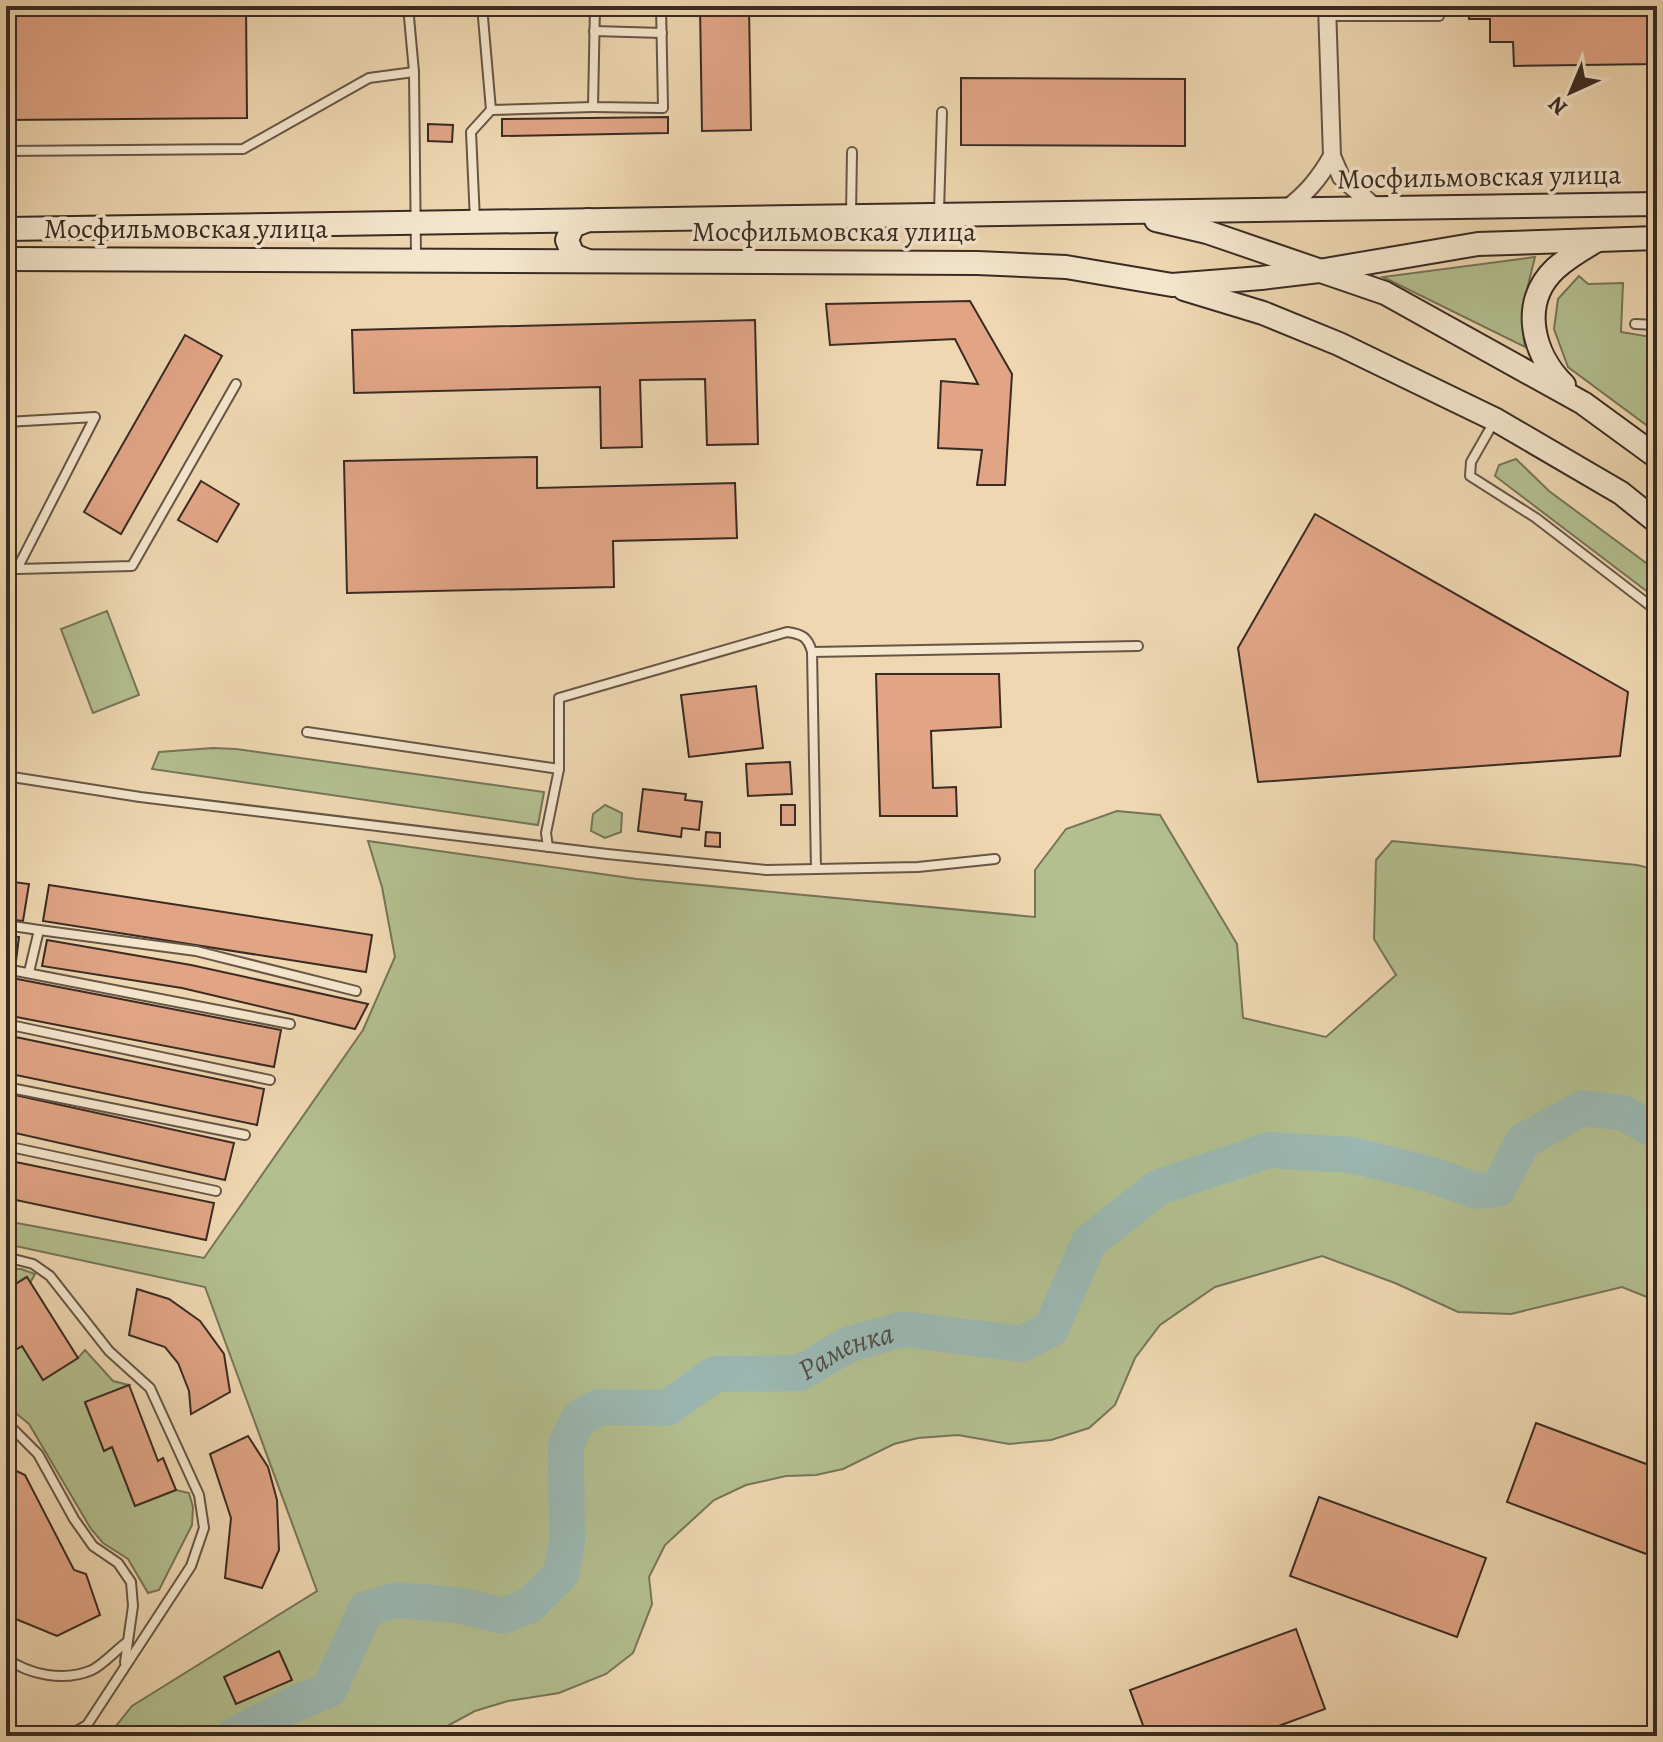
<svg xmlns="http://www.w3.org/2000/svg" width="1663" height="1742" viewBox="0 0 1663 1742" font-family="Alegreya,serif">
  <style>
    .green { fill: #b3bf8f; stroke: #767559; stroke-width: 2 }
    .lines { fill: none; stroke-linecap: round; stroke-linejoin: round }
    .river { stroke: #9bb8b2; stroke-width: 36 }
    .building { fill: #e1a586; stroke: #3a2b23; stroke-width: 2 }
    .lane-casing { stroke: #675646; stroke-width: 12 }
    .street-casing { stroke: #675646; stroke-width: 20 }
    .secondary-casing { stroke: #3a2b23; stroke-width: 26 }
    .lane { stroke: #f4e5cc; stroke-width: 8 }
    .street { stroke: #f4e5cc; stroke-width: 16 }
    .secondary { stroke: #f4e5cc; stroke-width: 22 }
    .labels { text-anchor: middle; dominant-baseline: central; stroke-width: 7; stroke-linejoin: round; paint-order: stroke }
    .street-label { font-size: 28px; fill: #3a2b23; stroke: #f4e5cc }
    .water-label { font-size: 30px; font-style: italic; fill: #524e47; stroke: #f4e5cc }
  </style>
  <rect width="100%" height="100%" fill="#eed7b1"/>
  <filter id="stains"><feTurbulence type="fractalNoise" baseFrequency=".0025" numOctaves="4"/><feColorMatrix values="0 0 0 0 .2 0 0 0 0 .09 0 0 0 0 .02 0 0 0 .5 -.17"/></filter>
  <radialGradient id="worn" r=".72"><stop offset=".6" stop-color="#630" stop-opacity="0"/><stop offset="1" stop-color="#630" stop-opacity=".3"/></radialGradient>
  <g class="green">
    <path d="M1535 257C1527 289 1519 315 1525 347L1383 277Z"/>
    <path d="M1579 276 1588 284 1623 283 1621 332 1657 338V433L1568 367 1554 329 1558 299Z"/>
    <path d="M1516 459 1549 491 1657 571V599L1495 476 1499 465Z"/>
    <path d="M107 611 139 695 93 713 61 629Z"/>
    <path d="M213 748 236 749 544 792 538 825 152 769 159 752Z"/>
    <path d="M605 805 622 813 621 832 605 838 591 831 593 814Z"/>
    <path d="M1117 811 1160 815 1237 944 1243 1018 1326 1037 1396 975 1374 939 1376 860 1392 841 1637 865 1657 870V1301L1622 1287 1511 1314 1458 1312 1395 1283 1322 1256 1215 1287 1160 1325 1135 1358 1115 1405 1089 1428 1051 1440 1009 1444 958 1435 918 1438 894 1444 843 1469 816 1475 786 1476 746 1485 714 1500 665 1545 649 1577 652 1604 633 1653 606 1674 559 1693 508 1701 475 1711 449 1725 441 1736H108L132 1706 317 1591 205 1287 6 1244V1221L204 1258 363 1030 395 957 382 887 368 841 637 879 1035 917V870L1066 829Z"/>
    <path d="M6 1269H21L35 1274 30 1283 26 1277 6 1290Z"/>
    <path d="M6 1332 17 1349 22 1346 43 1379 78 1358 85 1350 113 1381 129 1385 85 1403 104 1450 112 1447 135 1506 176 1490 189 1493 193 1507 192 1525 159 1590 148 1593 128 1559 103 1543 91 1529 29 1424 6 1405Z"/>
  </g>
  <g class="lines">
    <path class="river" id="s1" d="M233 1736 294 1704 329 1690 366 1609 396 1600 457 1605 503 1616 530 1605 561 1574 567 1542 566 1445 579 1418 599 1407 667 1408 715 1374 800 1373 847 1345 903 1329 1022 1344 1051 1329 1089 1242 1159 1187 1269 1150 1351 1155 1429 1174 1477 1191 1498 1189 1523 1141 1583 1108 1624 1113 1657 1132"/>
  </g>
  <g class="building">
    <path d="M6 6H246L247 118 6 120Z"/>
    <path d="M700 6H749L751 130 702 131Z"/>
    <path d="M1469 6H1519V15L1657 13V64L1514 66 1513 42H1490V19H1469Z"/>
    <path d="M961 78 1185 79V146L961 145Z"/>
    <path d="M668 117V133L502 136V119Z"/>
    <path d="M428 124 453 125 452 142 428 141Z"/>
    <path d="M970 301 1012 374 1005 485H977L982 450 938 448 941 381 978 384 955 339 830 345 826 304Z"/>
    <path d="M755 320 758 444 707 445 705 379 640 380 642 447 601 448 600 387 354 393 352 330Z"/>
    <path d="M185 335 222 356 121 534 84 512Z"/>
    <path d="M537 457V488L735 483 737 538 613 541 614 587 347 593 344 461Z"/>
    <path d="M201 481 239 504 217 542 178 520Z"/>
    <path d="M1315 514 1628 692 1620 756 1258 782 1238 648Z"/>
    <path d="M876 674H999L1001 727 931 731 933 788 956 787 957 816H880Z"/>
    <path d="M756 686 763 748 689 757 681 695Z"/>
    <path d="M790 762 792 794 748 796 746 764Z"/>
    <path d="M643 789 686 794 685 800 702 802 699 830 682 828 681 837 638 831Z"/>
    <rect x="781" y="805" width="14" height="20"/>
    <path d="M706 832 720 833V847L705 846Z"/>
    <path d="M6 881 29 884 23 921 6 919Z"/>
    <path d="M49 885 372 935 366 972 43 921Z"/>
    <path d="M6 935 19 937 16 961 6 959Z"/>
    <path d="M47 940 191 965 368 1004 355 1029 182 988 42 966Z"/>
    <path d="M12 978 281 1030 274 1067 6 1015Z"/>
    <path d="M6 1035 264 1089 257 1125 6 1073Z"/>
    <path d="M6 1093 234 1143 225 1180 6 1131Z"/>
    <path d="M6 1160 214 1203 206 1240 6 1198Z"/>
    <path d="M27 1277 78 1358 43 1380 22 1346 17 1349 6 1332V1290Z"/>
    <path d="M137 1289 169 1299 200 1321 224 1354 230 1392 191 1414 189 1391 178 1363 165 1347 129 1335Z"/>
    <path d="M129 1385 158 1461 163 1458 176 1490 135 1506 112 1447 104 1451 85 1402Z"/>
    <path d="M1536 1423 1657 1468V1558L1507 1502Z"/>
    <path d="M248 1436 268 1467 277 1500 279 1550 262 1588 225 1578 231 1518 210 1454Z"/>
    <path d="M6 1466 25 1475 74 1570 86 1574 100 1615 57 1636 6 1615Z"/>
    <path d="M1319 1497 1486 1558 1457 1637 1290 1576Z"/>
    <path d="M1296 1629 1325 1709 1251 1736H1147L1130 1690Z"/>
    <path d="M279 1651 292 1680 236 1704 224 1677Z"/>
  </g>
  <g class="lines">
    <defs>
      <g id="lane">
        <path d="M408 6 414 72 416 257"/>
        <path d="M482 6 491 110 593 107"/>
        <path d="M595 6 593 107 663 108 661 6"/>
        <path d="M1328 16H1439V6"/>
        <path d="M594 31 662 33"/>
        <path d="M6 151 243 149 369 78 414 72"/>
        <path d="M939 211 942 112"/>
        <path d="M851 215 852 152"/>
        <path d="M475 221 471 132 491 110"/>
        <path d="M1635 324 1657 325"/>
        <path d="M1495 420 1471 462 1470 476 1536 518 1657 611"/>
        <path d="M6 422 95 417 17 569H6"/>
        <path d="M17 569 132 566 236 384"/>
        <path d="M307 732 559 769 546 833 548 847"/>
        <path d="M559 769V698L787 632C802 634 808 637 812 652"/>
        <path d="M6 776 140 797 607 854 766 870 918 867 995 859"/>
        <path d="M816 869 812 652 1138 646"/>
        <path d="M6 925 39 930"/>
        <path d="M6 969 290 1024"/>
        <path d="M29 972 39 930 196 951 356 991"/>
        <path d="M6 1024 270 1080"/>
        <path d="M6 1087 245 1135"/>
        <path d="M6 1146 216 1191"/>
        <path d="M6 1257 33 1264 50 1276 109 1351 150 1388 199 1495 204 1528 191 1566 87 1725 68 1736"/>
        <path d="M6 1422 38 1454 74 1519 93 1546 118 1563 131 1582 133 1606 125 1662"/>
        <path d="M6 1658C29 1675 64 1682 92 1670 104 1664 116 1650 127 1642"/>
      </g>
      <g id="street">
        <path d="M1327 6 1332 156 1341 177 1377 209"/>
        <path d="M1285 210C1306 194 1319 179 1332 156"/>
      </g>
      <g id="secondary">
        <path d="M1156 220 1207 232 1385 293 1583 403 1657 457"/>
        <path d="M6 229 1657 204"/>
        <path d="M6 259 977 263 1066 267 1172 285 1261 278 1319 271 1478 244 1657 238"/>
        <path d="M588 261 573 255 567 240 573 226 588 220"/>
        <path d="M1184 289 1263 313 1339 344 1496 420 1621 493 1657 522"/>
        <path d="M1564 385C1533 355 1519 303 1555 269 1567 258 1582 249 1596 241"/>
      </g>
    </defs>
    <use href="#lane" class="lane-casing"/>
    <use href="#street" class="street-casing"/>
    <use href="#secondary" class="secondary-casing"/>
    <use href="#lane" class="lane"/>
    <use href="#street" class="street"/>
    <use href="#secondary" class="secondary"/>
  </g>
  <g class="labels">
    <g class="street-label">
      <text transform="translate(1479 177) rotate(-1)">Мосфильмовская улица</text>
      <text x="186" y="229">Мосфильмовская улица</text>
      <text x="834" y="232">Мосфильмовская улица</text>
    </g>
    <g class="water-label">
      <text stroke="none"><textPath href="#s1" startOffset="854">Раменка</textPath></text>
    </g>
  </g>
  <rect width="1663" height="1742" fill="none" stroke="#eed7b1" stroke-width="32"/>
  <rect x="8" y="8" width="1647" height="1726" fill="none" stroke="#3a2b23" stroke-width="4"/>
  <rect x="16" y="16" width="1631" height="1710" fill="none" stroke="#3a2b23" stroke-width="2"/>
  <g transform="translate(1571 92) rotate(224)" stroke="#f4e5cc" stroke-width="6" paint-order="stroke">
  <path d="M0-6L14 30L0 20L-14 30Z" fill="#3a2b23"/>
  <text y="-12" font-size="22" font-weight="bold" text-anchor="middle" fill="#3a2b23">N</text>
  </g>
  <rect width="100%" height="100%" filter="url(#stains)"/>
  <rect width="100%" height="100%" fill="url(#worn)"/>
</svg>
